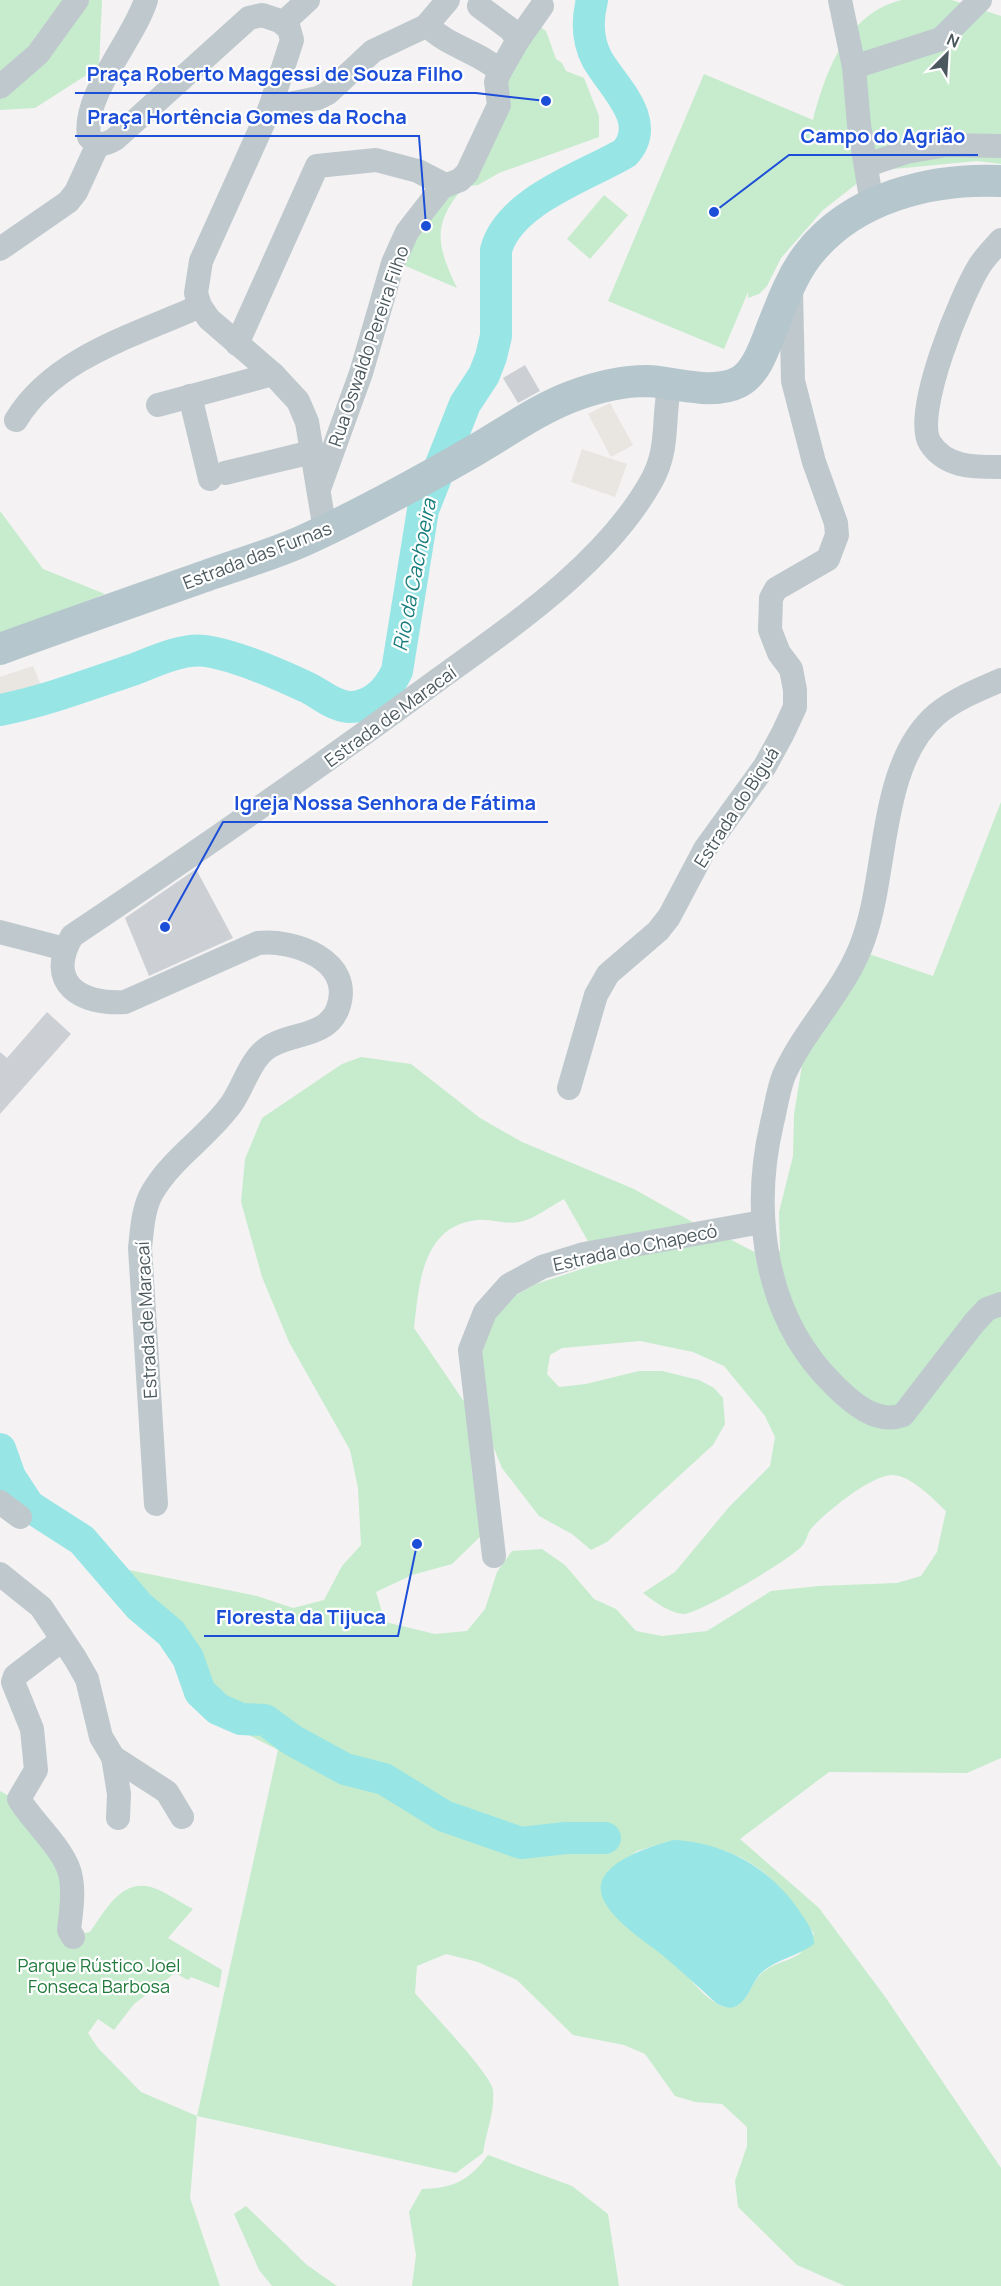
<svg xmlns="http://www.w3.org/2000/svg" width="1001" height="2286" viewBox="0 0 1001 2286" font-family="Manrope,sans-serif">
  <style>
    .commercial { fill: #e9e5e0 }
    .green { fill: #c6eccd; fill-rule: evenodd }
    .water { fill: #97e5e5 }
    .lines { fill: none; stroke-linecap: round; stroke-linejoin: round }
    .river { stroke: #97e5e5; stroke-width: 32 }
    .building { fill: #ccd0d4 }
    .minor { stroke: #bfc9cd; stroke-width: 24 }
    .major { stroke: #b5c6cd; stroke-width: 32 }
    .labels { text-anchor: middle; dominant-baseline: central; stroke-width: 4.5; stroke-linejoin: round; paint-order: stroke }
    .street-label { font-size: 18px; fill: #4b595e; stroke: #fff }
    .park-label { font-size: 18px; fill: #217a3b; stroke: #fff }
    .water-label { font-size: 20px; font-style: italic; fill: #187e7d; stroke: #fff }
    .leader { fill: none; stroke: #1d4ed8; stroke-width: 2 }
    .callout-dot { fill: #1d4ed8; stroke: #fff; stroke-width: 2 }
    .callout-label { font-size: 20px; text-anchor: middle; font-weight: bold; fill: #1d4ed8; stroke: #fff; stroke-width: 4.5; stroke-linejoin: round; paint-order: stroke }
  </style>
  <rect width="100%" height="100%" fill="#f4f2f3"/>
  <g class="commercial">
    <path d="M610 403 633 445 611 457 588 414Z"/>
    <path d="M582 449 627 464 615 497 571 482Z"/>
    <path d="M33 666 45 695 0 704V677Z"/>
  </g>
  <g class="green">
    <path d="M0 0H102L99 67 35 108 0 110Z"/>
    <path d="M902 0H952L1001 16V164L977 161 873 171 823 210 781 258 767 286 759 294 748 298V292L724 349 608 301 704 74 813 120C826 70 847 13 902 0Z"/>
    <path d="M533 22 546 31 556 59 562 63 566 71 584 78 599 116V137L499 173 478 185 464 187C431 224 437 246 457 288L394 261 453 183Z"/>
    <path d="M604 195 628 215 590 259 567 239Z"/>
    <path d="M0 511 43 569 105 594 0 635Z"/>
    <path d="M1001 802V1758L967 1773 829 1772 740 1839 819 1908 886 1998 1001 2168V2286H845L797 2265 738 2207 735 2181 747 2146V2127L722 2104 695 2102 675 2096 645 2054 624 2045 573 2035 517 1980 478 1962 446 1954 417 1966 415 1993C429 2010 491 2074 493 2090 495 2113 486 2131 483 2153L456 2173 197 2116 190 2198 220 2286H0V1791L39 1812 56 1850 67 1924 85 1933 90 1932C103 1914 119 1882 146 1886 161 1888 179 1902 193 1909L168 1938 222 1970 219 1988 191 1977 188 1980 175 1973 134 2004 114 2030 98 2019 88 2033 98 2048 141 2092 197 2116 278 1750 207 1714 105 1554 124 1569 257 1596 293 1608 324 1600 342 1566 361 1545 358 1488 350 1450 289 1342 262 1277 241 1202 245 1159 262 1118 342 1064 361 1057 411 1064 480 1118 522 1142 634 1189 696 1224 589 1243 564 1199C551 1206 533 1220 519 1222 506 1225 491 1218 477 1220 422 1226 419 1284 414 1328L469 1409 472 1473 482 1497 483 1534 452 1564 412 1575 376 1592 385 1622 435 1634 467 1631 485 1609 497 1572 512 1551 542 1549 565 1565 594 1599 616 1609 636 1631 662 1636 707 1631 771 1591 819 1586 897 1583 921 1576 937 1552 946 1511C933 1499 912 1476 893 1475 872 1474 823 1514 810 1530 807 1535 806 1542 802 1546 791 1559 696 1616 683 1614 668 1612 655 1602 643 1593L675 1572 729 1507 770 1466 775 1437 765 1416 724 1366 693 1352 640 1341 562 1348 550 1355 547 1374 559 1387 586 1384 639 1371H662L699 1380 714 1388 723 1398 725 1424 713 1445 607 1542 591 1550 572 1534 539 1516 502 1468 493 1446 476 1351 488 1327 511 1298 536 1284 594 1265 677 1248 718 1233 764 1257 780 1251 779 1212 793 1156 794 1115 806 1040 866 953 933 976ZM673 1840C747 1848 775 1873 814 1934 809 1940 804 1951 798 1955 786 1962 771 1964 761 1974 751 1983 749 2000 736 2006 699 2022 634 1889 619 1863L637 1851Z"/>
    <path d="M488 2155 572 2186 608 2214 619 2286H412L416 2255 409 2212 422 2189C453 2188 469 2181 488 2155Z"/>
    <path d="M246 2206 307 2265 337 2286H272L259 2270 234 2214Z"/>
  </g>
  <path class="water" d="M673 1840C726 1842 774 1870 802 1915 809 1925 814 1932 814 1944 798 1956 774 1960 760 1974 751 1984 748 2002 734 2007 728 2009 722 2006 716 2003 698 1986 680 1970 661 1954 642 1939 616 1923 604 1901 586 1865 649 1847 673 1840Z"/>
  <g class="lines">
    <g class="river">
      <path d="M0 710C46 701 90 684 135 669 155 661 183 648 205 651 235 655 276 673 304 686 319 692 332 706 349 707 372 707 388 690 397 671L423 510 465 404 484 375 491 357 496 336V250C509 201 584 177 625 153 654 121 612 86 597 59 587 40 587 20 592 0"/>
      <path d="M0 1449 10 1477 29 1506 82 1540 139 1606 171 1633 188 1658 200 1692 218 1709 241 1719 265 1720 292 1740 345 1769 384 1779 444 1816 521 1843 566 1838H605"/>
    </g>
  </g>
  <g class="building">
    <path d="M525 365 540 391 518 403 503 378Z"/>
    <path d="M196 869 233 938 149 976 125 918Z"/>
    <path d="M47 1012 71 1034 0 1114V1052L7 1058Z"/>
  </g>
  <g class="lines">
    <g class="minor">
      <path d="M146 0C133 41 82 95 89 137 98 147 105 145 115 139L249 18 262 15 280 21 289 29 292 40 270 108 201 261 196 293 200 306 209 319 273 374 298 401 307 422 325 530"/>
      <path d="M840 0 854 67 859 125 872 204"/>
      <path d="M283 23 308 0"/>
      <path d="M427 25C448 47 478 51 500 71"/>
      <path d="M518 40 542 6"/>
      <path d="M854 67 941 39 980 0"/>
      <path d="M0 87 38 54 77 0"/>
      <path d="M270 108 318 98 328 93 373 51 426 26 448 0"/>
      <path d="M867 165 906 152 947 145 1001 146"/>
      <path d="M1001 240C994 248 986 256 980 265 962 293 912 414 930 443 946 468 975 467 1001 467"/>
      <path d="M0 249 68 202 76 192 98 144"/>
      <path d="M237 344 317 166 376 160 418 171 445 185"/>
      <path d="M190 396 210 479"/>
      <path d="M158 405 273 374"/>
      <path d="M16 420C54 357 136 335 200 306"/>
      <path d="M225 473 312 452"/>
      <path d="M319 489 361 373 393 263 407 232 442 187 460 180 467 173 499 105 496 82 499 73 518 40 510 29 479 6"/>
      <path d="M1001 680C980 689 955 699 937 714 879 763 888 870 864 938 847 989 806 1026 784 1075 778 1090 776 1107 772 1123 751 1213 764 1317 834 1385 852 1403 877 1425 903 1415L974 1323 987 1309 1001 1304"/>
      <path d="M0 932 65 949"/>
      <path d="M569 1088 596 995 608 974 658 931 669 917 705 849 765 766 783 733 795 707V690L791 669 779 653 770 630 771 598 776 589 828 559 837 535 836 523 814 462 793 381 791 289"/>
      <path d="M0 1502 20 1517"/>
      <path d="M156 1504 140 1248C142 1230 143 1207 153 1191 173 1157 210 1135 232 1103 243 1087 250 1061 266 1049 287 1032 327 1039 338 1008 355 960 293 939 258 943L125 1002C80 1005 45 983 72 936 191 856 308 775 424 690 503 632 604 567 652 480 670 447 662 418 670 384"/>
      <path d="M494 1556 470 1350 485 1312 509 1285 542 1267 584 1254 762 1222"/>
      <path d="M0 1574 41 1607 75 1658 87 1679 101 1737 113 1757 167 1792 182 1817"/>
      <path d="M62 1640 15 1676 13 1682 32 1729 36 1770 19 1799C33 1823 67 1851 71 1878 74 1895 71 1913 69 1930L73 1937"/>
      <path d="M113 1757 119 1794 118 1818"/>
    </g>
    <path class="major" d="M0 649C71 623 143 598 214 573 245 562 277 553 307 539 364 513 418 483 472 452 505 433 538 409 573 396 597 387 622 381 647 381 676 382 712 396 739 382 758 372 766 342 774 323 783 300 792 276 807 256 852 197 931 178 1001 181"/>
  </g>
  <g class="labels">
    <g class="street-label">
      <text transform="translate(368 346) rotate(-71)">Rua Oswaldo Pereira Filho</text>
      <text transform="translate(257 555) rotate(-21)">Estrada das Furnas</text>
      <text transform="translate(390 716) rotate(-36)">Estrada de Maracaí</text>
      <text transform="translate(736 807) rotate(-57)">Estrada do Biguá</text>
      <text transform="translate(635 1247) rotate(-12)">Estrada do Chapecó</text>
      <text transform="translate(146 1320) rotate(-93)">Estrada de Maracaí</text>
    </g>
    <g class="park-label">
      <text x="99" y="1965">Parque Rústico Joel<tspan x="99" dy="21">Fonseca Barbosa</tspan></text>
    </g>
    <g class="water-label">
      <text transform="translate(414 575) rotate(-79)">Rio da Cachoeira</text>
    </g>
  </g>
  <path class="leader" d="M546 101L476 93H75M426 226L419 136H75M714 212L789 155H978M165 927L223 822H548M417 1544L398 1636H204"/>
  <g class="callout-dot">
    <circle cx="546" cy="101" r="6"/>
    <circle cx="426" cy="226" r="6"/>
    <circle cx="714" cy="212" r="6"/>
    <circle cx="165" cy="927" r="6"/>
    <circle cx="417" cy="1544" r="6"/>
  </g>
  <g class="callout-label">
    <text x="275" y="81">Praça Roberto Maggessi de Souza Filho</text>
    <text x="247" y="124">Praça Hortência Gomes da Rocha</text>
    <text x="883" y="143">Campo do Agrião</text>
    <text x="385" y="810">Igreja Nossa Senhora de Fátima</text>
    <text x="301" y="1624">Floresta da Tijuca</text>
  </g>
  <g transform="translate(947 54) rotate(24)" stroke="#ffffff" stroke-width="4.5" paint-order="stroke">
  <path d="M0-4.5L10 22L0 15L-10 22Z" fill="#4b595e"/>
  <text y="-9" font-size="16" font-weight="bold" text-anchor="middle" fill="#4b595e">N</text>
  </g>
</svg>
